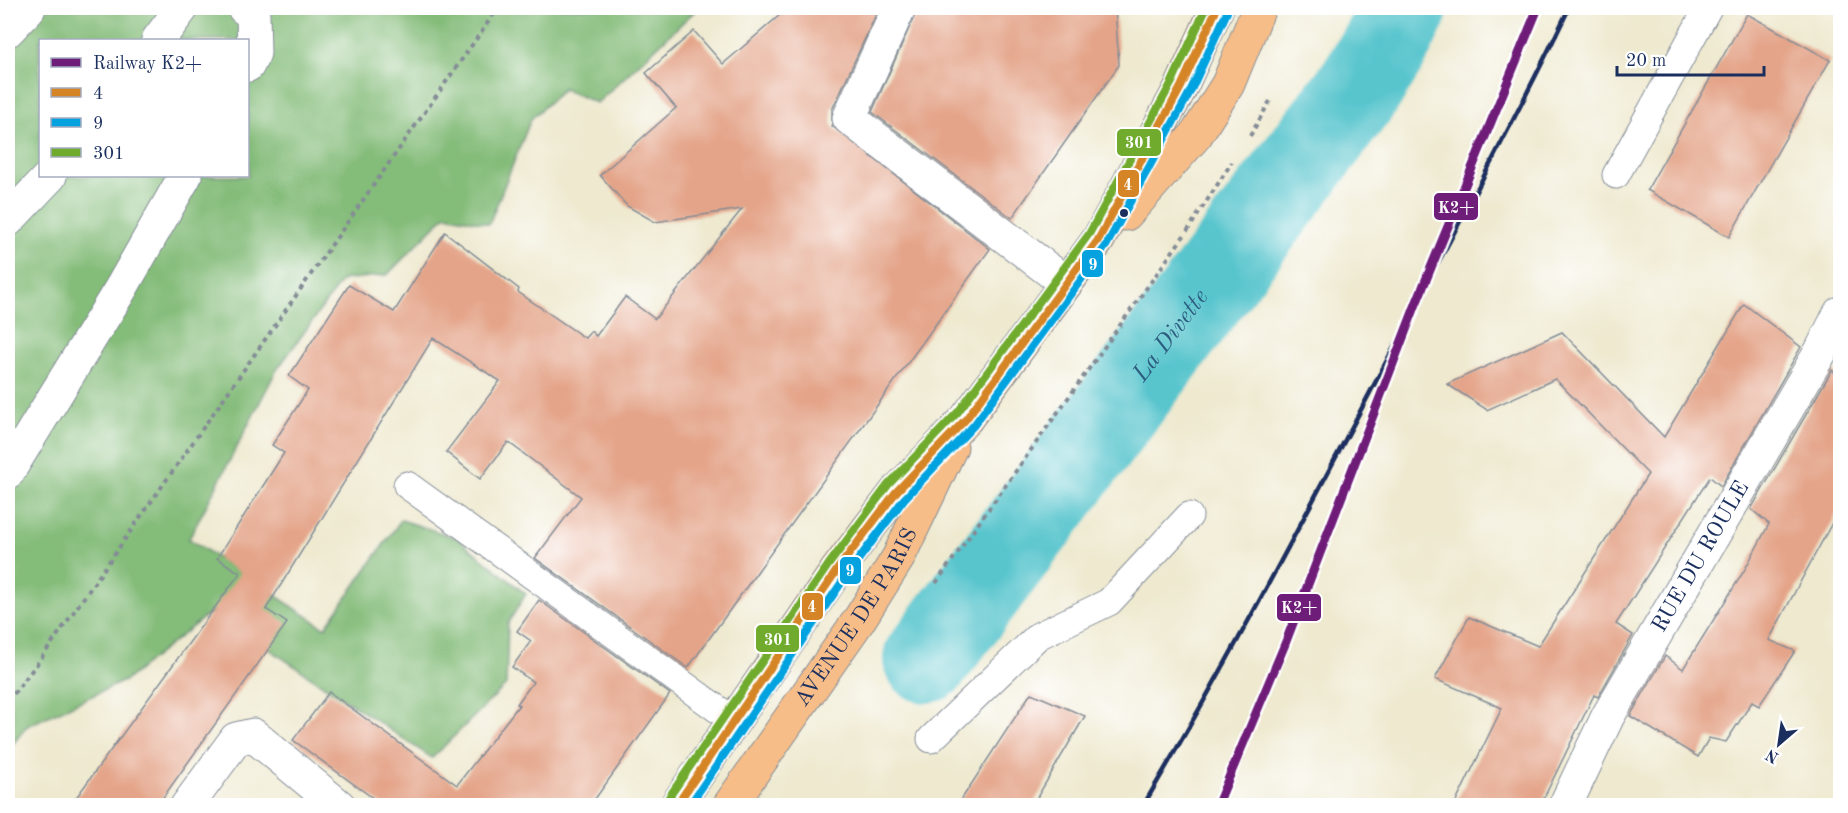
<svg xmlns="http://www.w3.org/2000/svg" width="1848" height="813" viewBox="0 0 1848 813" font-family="'Old Standard TT',serif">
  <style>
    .forest { fill: #84bc79; stroke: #50766c; stroke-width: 1.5; fill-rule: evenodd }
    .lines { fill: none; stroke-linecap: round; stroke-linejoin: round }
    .river { stroke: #58c5cd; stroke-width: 88 }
    .building { fill: #e4a489 }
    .service-casing { stroke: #848c96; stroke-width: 29 }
    .minor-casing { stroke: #848c96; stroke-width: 35 }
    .tertiary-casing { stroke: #848c96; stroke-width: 35 }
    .primary-casing { stroke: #848c96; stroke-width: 35 }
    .path { stroke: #848c96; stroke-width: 4; stroke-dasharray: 4.5 4.5; stroke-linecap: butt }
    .service { stroke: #fff; stroke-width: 27 }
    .minor { stroke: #fff; stroke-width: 33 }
    .tertiary { stroke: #fff; stroke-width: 33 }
    .primary { stroke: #f7bd88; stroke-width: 33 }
    .rail { stroke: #1b2f5e; stroke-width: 4.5 }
    .bus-1-casing { stroke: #fff; stroke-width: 12 }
    .bus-2-casing { stroke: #fff; stroke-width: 12 }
    .bus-3-casing { stroke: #fff; stroke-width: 12 }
    .bus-1 { stroke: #d58526; stroke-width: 8 }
    .bus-2 { stroke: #05a2df; stroke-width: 8 }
    .bus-3 { stroke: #70ab2e; stroke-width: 8 }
    .rail-1-casing { stroke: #fff; stroke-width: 14 }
    .rail-1 { stroke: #6e1e78; stroke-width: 9 }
    .bus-dot { fill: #1b2f5e; stroke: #fff; stroke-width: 2 }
    .labels { text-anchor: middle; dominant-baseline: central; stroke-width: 4.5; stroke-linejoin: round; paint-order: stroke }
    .street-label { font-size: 22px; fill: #1b2f5e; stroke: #fff }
    .water-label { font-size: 24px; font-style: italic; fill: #2d5c7f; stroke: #fff }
    .line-badge { stroke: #fff; stroke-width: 2 }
    .badge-label { font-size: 16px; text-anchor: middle; font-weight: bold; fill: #fff }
  </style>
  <rect width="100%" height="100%" fill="#fff"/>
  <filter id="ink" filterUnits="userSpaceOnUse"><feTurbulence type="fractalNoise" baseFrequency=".0167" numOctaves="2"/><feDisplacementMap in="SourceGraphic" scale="12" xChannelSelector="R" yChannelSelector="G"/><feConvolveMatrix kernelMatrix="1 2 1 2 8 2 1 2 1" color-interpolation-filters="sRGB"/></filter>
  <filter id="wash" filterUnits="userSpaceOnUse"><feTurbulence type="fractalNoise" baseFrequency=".008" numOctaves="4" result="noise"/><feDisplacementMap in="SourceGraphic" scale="24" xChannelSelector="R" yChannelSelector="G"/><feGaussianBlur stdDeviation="1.35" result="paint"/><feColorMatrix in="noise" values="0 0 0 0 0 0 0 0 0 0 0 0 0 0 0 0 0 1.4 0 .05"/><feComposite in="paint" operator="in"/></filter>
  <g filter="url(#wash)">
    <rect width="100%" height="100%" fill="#eee9cf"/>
    <path class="forest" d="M8 8H698L597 103 563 89 531 119 489 224 446 215 387 275 342 280 276 371 189 539 325 628 401 520 457 538 526 594 508 623 506 685 432 758 212 611 126 680 27 726 8 750ZM40 40H248V176H40Z"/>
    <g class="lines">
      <path class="river" id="s1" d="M927 659 1360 87 1386 45 1404 8"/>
    </g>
    <g id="blocks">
      <g class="building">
        <path d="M788 8H879L832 110V126L990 249 688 668 535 558 581 497 508 442 480 479 446 452 500 381 433 338 266 609 287 623 157 806H70L240 573 217 558 284 453 272 445 308 390 289 376 349 285 394 312 445 232 519 289 518 292 585 338 591 331 596 336 625 297 655 319 742 209 655 222 627 206 600 175 676 108 646 73 694 31 723 64Z"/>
        <path d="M918 8H1115L1119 65 1012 218 872 112Z"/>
        <path d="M1747 14 1830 60 1729 237 1647 190Z"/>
        <path d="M1744 304 1801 347 1721 486 1710 477 1616 624 1633 635 1598 697 1594 695 1540 806H1454L1502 708 1435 679 1469 617 1538 646 1648 474 1555 379 1487 410 1447 384 1562 332 1664 437Z"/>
        <path d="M1832 370 1840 377V508L1769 640 1795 651 1759 706 1752 702 1726 742 1709 738 1698 757 1630 716 1665 656 1683 669 1744 571 1769 524 1751 509Z"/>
        <path d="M539 600 670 694 590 806H384L293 740 329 692 457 785 519 705 517 704 533 682 512 667 531 641 517 631Z"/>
        <path d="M1031 693 1085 716 1032 806H957Z"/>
      </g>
    </g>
  </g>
  <g filter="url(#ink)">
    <use href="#blocks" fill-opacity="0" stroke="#848c96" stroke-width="1.5"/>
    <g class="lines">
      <defs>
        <g id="service">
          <path d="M1616 175 1708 8"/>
          <path d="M407 485 734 721"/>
          <path d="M931 739 1038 636 1109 602 1189 516"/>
        </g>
        <g id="minor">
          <path d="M244 8 253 14 254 53 248 65"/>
          <path d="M899 8 849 118 1066 283"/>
          <path d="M8 30 29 8"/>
          <path d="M158 40 182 8"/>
          <path d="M8 220 50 176"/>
          <path d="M8 472 120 290 185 176"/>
          <path d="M187 806 236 739 253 735 339 806"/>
        </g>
        <g id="tertiary">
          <path id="s2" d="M1565 806 1608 716 1821 351 1840 313"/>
        </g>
        <g id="primary">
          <path d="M1126 214 1196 135 1228 84 1259 8"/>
          <path d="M676 806 837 570 896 492 966 419 1098 240 1181 87 1217 8"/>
          <path id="s3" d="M729 806 859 620 898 558 951 447"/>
        </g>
      </defs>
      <use href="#service" class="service-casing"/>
      <use href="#minor" class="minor-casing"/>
      <use href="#tertiary" class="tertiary-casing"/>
      <use href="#primary" class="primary-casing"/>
      <g class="path">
        <path d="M1250 136 1270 101"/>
        <path d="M936 583 1188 230 1232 162"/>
        <path d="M8 701 40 660 498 8"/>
      </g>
      <use href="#service" class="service"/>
      <use href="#minor" class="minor"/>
      <use href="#tertiary" class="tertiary"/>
      <use href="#primary" class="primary"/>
      <path class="rail" d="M1143 806C1240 643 1327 474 1415 307 1467 207 1521 109 1569 8"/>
      <defs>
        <path id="bus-1" d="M676 806 837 570 896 492 966 419 1098 240 1181 87 1217 8"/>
        <path id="bus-2" d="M689 806 846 576 904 499 974 425 1106 246 1190 92 1227 12"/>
        <path id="bus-3" d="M667 800 829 564 888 485 958 412 1089 234 1172 82 1206 8"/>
      </defs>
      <use href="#bus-1" class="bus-1-casing"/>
      <use href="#bus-2" class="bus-2-casing"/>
      <use href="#bus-3" class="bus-3-casing"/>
      <use href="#bus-1" class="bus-1"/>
      <use href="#bus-2" class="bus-2"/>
      <use href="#bus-3" class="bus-3"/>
      <defs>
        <path id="rail-1" d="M1217 806 1285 644 1416 304 1538 8"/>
      </defs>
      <use href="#rail-1" class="rail-1-casing"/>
      <use href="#rail-1" class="rail-1"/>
    </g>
  </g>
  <circle class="bus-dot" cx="1124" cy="213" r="5"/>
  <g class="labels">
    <g class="street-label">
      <text stroke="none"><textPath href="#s2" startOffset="284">RUE DU ROULE</textPath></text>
      <text stroke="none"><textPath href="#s3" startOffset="228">AVENUE DE PARIS</textPath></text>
    </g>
    <g class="water-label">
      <text stroke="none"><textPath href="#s1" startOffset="405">La Divette</textPath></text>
    </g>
  </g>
  <g class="line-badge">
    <rect x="1116" y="128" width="46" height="29" rx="6" fill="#70ab2e"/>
    <rect x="1117" y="169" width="23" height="29" rx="6" fill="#d58526"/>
    <rect x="1433" y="192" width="46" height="29" rx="6" fill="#6e1e78"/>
    <rect x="1081" y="249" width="23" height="29" rx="6" fill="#05a2df"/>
    <rect x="839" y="556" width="23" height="29" rx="6" fill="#05a2df"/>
    <rect x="801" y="592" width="23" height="29" rx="6" fill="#d58526"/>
    <rect x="1276" y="593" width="46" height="29" rx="6" fill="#6e1e78"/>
    <rect x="755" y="624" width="45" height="29" rx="6" fill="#70ab2e"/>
  </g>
  <g class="badge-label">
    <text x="1139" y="148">301</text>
    <text x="1128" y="190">4</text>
    <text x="1456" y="213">K2+</text>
    <text x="1093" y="270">9</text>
    <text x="850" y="576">9</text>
    <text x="812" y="612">4</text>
    <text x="1299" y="613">K2+</text>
    <text x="778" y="645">301</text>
  </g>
  <rect width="1848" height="813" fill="none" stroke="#fff" stroke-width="30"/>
  <rect x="39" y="39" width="210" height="138" fill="#ffffff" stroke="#a4acbf" stroke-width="1.5"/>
  <rect x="51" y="58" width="30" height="9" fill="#6e1e78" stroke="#a4acbf" stroke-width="1.5"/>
  <text x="93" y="69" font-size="18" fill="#1b2f5e">Railway K2+</text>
  <rect x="51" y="88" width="30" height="9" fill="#d58526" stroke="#a4acbf" stroke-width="1.5"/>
  <text x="93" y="99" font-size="18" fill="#1b2f5e">4</text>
  <rect x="51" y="118" width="30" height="9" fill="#05a2df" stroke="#a4acbf" stroke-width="1.5"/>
  <text x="93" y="129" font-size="18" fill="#1b2f5e">9</text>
  <rect x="51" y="148" width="30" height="9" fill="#70ab2e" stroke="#a4acbf" stroke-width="1.5"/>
  <text x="93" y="159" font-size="18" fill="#1b2f5e">301</text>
  <g transform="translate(1779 744) rotate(209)" stroke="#ffffff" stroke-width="4.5" paint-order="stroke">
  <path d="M0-4.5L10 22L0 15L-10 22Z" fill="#1b2f5e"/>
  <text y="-9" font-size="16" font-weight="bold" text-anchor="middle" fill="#1b2f5e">N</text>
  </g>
  <path d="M1617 66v9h147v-9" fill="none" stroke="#1b2f5e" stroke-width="3"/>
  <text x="1626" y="66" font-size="18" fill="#1b2f5e" stroke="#ffffff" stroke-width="4.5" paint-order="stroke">20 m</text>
</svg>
